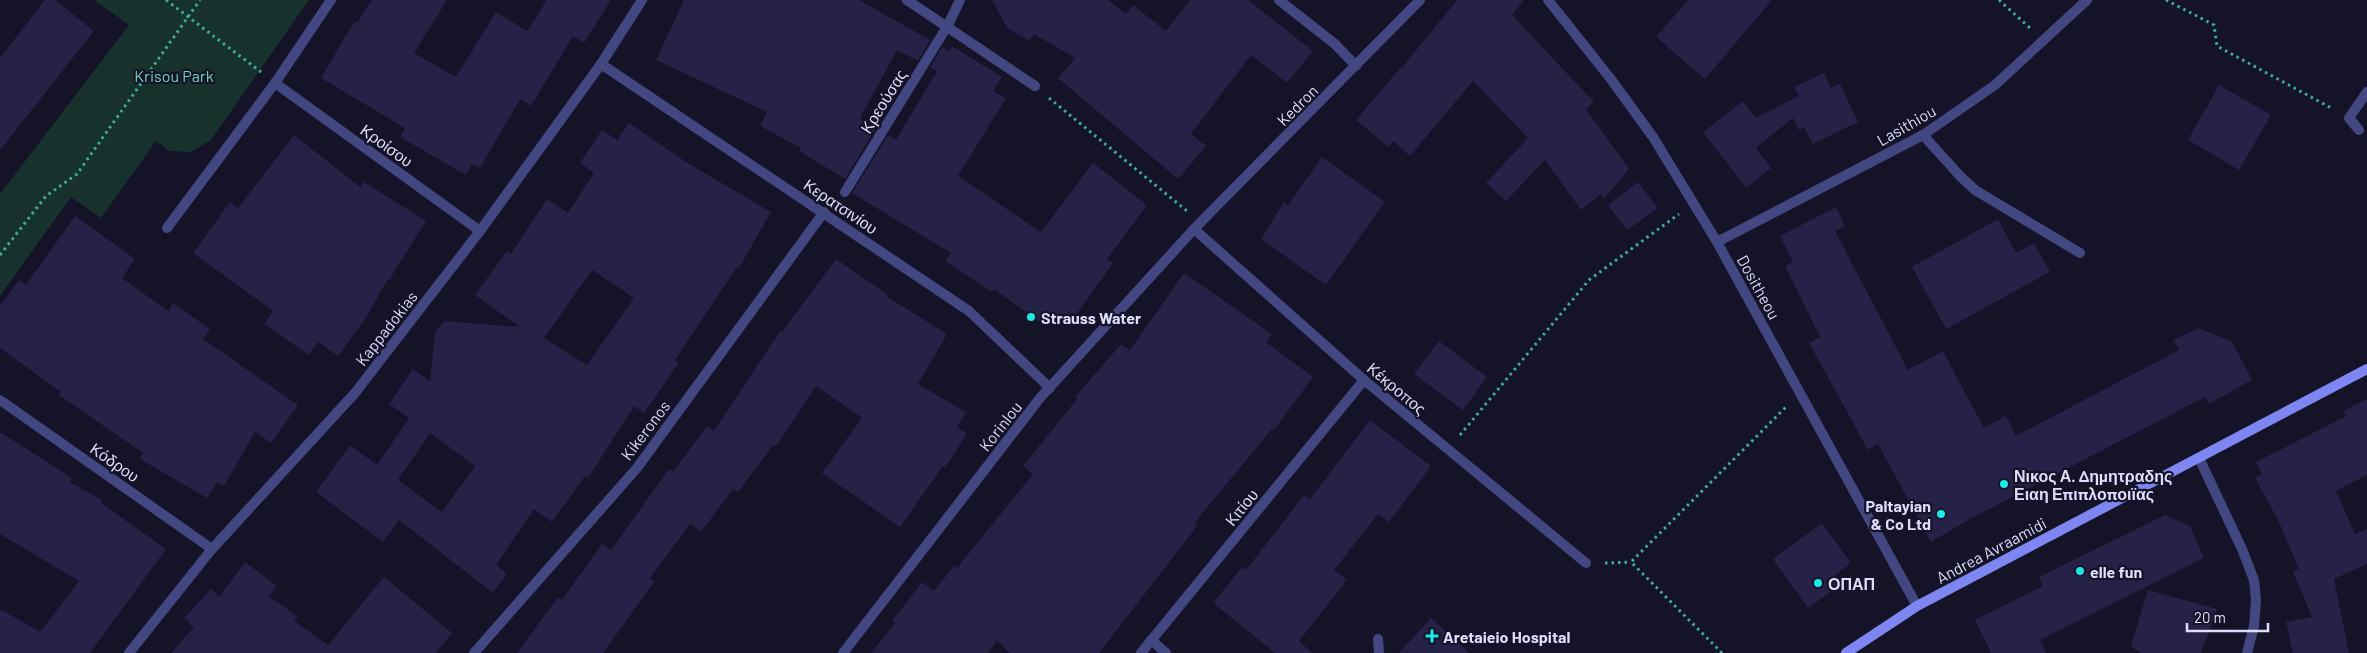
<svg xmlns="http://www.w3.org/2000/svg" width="2367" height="653" viewBox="0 0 2367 653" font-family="Barlow,sans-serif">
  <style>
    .green { fill: #17312d }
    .building { fill: #252147; fill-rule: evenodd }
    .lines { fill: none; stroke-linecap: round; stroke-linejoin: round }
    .path { stroke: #3eaf9d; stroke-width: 3; stroke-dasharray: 2.5 4; stroke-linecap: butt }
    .service { stroke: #434781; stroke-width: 10 }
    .minor { stroke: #434781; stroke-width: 10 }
    .tertiary { stroke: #434781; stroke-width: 10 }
    .secondary { stroke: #7e87f1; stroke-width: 10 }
    .poi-dot { fill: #1de7e7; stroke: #141327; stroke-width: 2 }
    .labels { text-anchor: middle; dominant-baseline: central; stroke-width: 4.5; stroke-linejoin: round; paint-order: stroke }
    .park-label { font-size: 16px; fill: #70d5b2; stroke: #141327 }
    .street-label { font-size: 16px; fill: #deddfb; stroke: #141327 }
    .poi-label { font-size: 16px; font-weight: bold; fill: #deddfb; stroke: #141327; text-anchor: start }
  </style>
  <rect width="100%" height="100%" fill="#141327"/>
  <path class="green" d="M94 0H309L211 140 191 152 169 151 156 141 101 218 71 197 0 296V194L129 25Z"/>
  <g class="building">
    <path d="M45 0H55L94 31 0 150V58Z"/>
    <path d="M372 0H447L414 53 456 77 496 12 527 31 547 0H611L584 43 573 36 531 106 520 99 480 168 472 164 466 175 400 137 405 128 321 78 354 22 357 23Z"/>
    <path d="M684 0H859L930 40 918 61 897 50 860 118 876 128 845 179 799 151 801 148 760 126 767 112 656 60Z"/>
    <path d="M992 0H1108L1126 14 1133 5 1166 31 1190 0H1248L1313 51 1287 83 1251 55 1191 134 1206 146 1178 179 1058 78 1075 58 1034 34 1030 41 1007 28Z"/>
    <path d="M1457 0H1524L1512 15 1594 102 1586 109 1629 169 1604 199 1601 194 1581 210 1545 160 1506 201 1486 183 1528 138 1473 81 1410 156 1393 141 1388 147 1356 120 1400 68 1401 69Z"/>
    <path d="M1688 0H1772L1705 79 1656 37Z"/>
    <path d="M952 46 1002 77 993 91 1006 98 958 176 1041 232 1093 163 1147 205 1107 259 1113 263 1073 319 1043 324 994 289 992 292 945 261 951 253 852 193 888 135 896 140 937 71 930 68 942 47 949 51Z"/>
    <path d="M1824 73 1831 88 1840 84 1858 122 1813 144 1804 127 1799 130 1793 118 1756 148 1771 168 1746 188 1703 132 1743 101 1756 118 1799 96 1794 87Z"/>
    <path d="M2219 85 2271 115 2239 170 2188 140Z"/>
    <path d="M629 123 686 162 771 212 739 268 737 267 675 360 679 363 644 413 634 406 588 478 585 476 552 522 534 509 496 565 507 574 493 593 399 520 383 542 316 492 350 445 377 465 409 418 389 404 413 369 430 381 435 332 444 321 520 327 475 295 507 251 511 254 547 199 568 213 594 173 580 163 602 130 617 140ZM592 270 634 298 587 365 544 338ZM430 433 475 466 442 512 398 480Z"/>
    <path d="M294 135 360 187 364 182 426 221 389 280 388 279 365 319 338 356 318 342 309 355 264 324 273 311 193 253 230 202 238 208Z"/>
    <path d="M1322 157 1385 202 1326 285 1261 239 1284 202 1288 205Z"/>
    <path d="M1638 182 1658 208 1627 230 1608 205Z"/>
    <path d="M1836 207 1845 226 1835 231 1908 370 1943 351 1984 428 2006 416 2016 436 2179 350 2173 340 2199 328 2232 342 2252 380 2209 404 2205 397 1970 519 1931 542 1878 444 1868 450 1830 381 1809 343 1820 337 1785 266 1793 262 1780 236Z"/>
    <path d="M75 216 135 259 122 278 168 311 173 303 210 329 203 339 298 405 271 443 255 432 224 486 217 482 207 498 140 459 143 453 59 395 61 392 0 348V306L19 280 26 285Z"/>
    <path d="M1998 219 2016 253 2034 243 2050 272 1946 329 1912 267Z"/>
    <path d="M836 259 887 294 886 296 947 334 918 384 966 412 957 427 967 434 945 468 943 466 900 527 822 473 862 418 816 386 776 447 773 445 738 492 733 489 701 532 690 524 650 578 655 581 603 653H517L558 597 562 600 602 544 611 550 669 469 673 472 707 426 714 431 780 331 782 332Z"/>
    <path d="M1184 273 1272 334 1266 342 1313 377 1274 430 1272 429 1195 522 1198 525 1099 653H1010L997 641 988 653H871L895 623 892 621 922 582 934 591 954 566 957 568 1033 474 1023 466 1077 399 1075 397 1121 344 1130 350Z"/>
    <path d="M1439 341 1487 377 1463 410 1414 374Z"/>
    <path d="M2367 399V475L2336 491 2355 534 2367 529V564L2334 579 2349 653H2293L2286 622 2312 617 2293 572 2299 569 2278 520 2255 478 2262 474 2256 462 2346 416 2343 411Z"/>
    <path d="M1370 420 1431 466 1389 522 1378 514 1334 570 1347 580 1299 641 1312 653H1275L1213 603 1242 567 1246 570 1304 495 1310 499Z"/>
    <path d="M0 432 72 478 70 482 103 501 101 503 166 549 90 653H0V609L40 632 79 581 0 534Z"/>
    <path d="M2165 515 2190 526 2204 558 2040 640 2046 653H1991L1975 620 2043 586 2039 577Z"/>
    <path d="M1822 523 1851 563 1834 576 1840 585 1808 608 1773 559Z"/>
    <path d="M245 562 277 586 269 596 298 617 294 621 328 645 384 577 452 633 436 653H171L194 627 184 618 211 589 219 597Z"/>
    <path d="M2148 590 2217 609 2201 653H2141L2131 646Z"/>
    <path d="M1431 618 1469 653H1399Z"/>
  </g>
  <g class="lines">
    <g class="path">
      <path d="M166 0 261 72"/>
      <path d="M1999 0 2030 28"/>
      <path d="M2166 0 2214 25 2217 46 2333 109"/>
      <path d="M1049 98 1187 211"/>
      <path d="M0 255 46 196 77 174 200 0"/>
      <path d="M1460 435 1589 280 1679 214"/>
      <path d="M1605 563 1631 562"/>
      <path d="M1722 653 1631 562 1787 406"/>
    </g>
    <g class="service">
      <path d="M1279 0 1335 44 1356 66"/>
      <path d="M1378 639 1379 653"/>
    </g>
    <g class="minor">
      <path d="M907 0 1035 86"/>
      <path d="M601 64 969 311 1050 388"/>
      <path d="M275 83 480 231"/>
      <path d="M2359 130 2349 118 2367 92"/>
      <path d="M1923 135 1960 176 1975 190 2080 253"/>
      <path d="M845 192 948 25 960 0"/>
      <path d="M167 228 275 83 331 0"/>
      <path d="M1194 229 1364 380 1586 563"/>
      <path d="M1717 242 1923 135 1995 85 2087 0"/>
      <path d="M0 400 212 549"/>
      <path d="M2199 458 2242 549 2254 580 2256 601 2254 626 2247 653"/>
      <path d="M1151 640 1166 653"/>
      <path d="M129 653 212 549 355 393 480 231 601 64 642 0"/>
      <path d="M474 653 637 468 824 212"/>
      <path d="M843 653 1040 398 1194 229 1420 0"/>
      <path d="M1141 653 1364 380"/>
    </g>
    <path class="tertiary" d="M1548 0 1610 78 1653 137 1717 242 1917 606"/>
    <path class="secondary" d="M1846 653 1917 606 2367 369"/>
  </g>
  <g class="poi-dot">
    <circle cx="1031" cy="317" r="5"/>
    <circle cx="2004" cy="484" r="5"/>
    <circle cx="1941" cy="514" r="5"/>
    <circle cx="2080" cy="571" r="5"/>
    <circle cx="1818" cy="583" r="5"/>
    <path d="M1429.5 628.5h5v5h5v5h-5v5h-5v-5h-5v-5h5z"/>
  </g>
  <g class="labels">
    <g class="park-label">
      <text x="174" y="75">Krisou Park</text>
    </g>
    <g class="street-label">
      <text transform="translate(883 101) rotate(-58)">Κρεούσας</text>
      <text transform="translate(1297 105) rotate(-45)">Kedron</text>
      <text transform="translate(1906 125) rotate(-30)">Lasithiou</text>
      <text transform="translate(387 145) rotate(36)">Κροίσου</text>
      <text transform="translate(841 206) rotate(34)">Κερατσινίου</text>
      <text transform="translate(1759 287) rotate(61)">Dositheou</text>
      <text transform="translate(386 328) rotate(-52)">Kappadokias</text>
      <text transform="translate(1397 388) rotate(40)">Κέκροπος</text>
      <text transform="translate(1000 426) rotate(-52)">Korinlou</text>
      <text transform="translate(645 430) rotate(-53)">Kikeronos</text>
      <text transform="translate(115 462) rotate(35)">Κόδρου</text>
      <text transform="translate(1241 507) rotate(-51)">Κιτίου</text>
      <text transform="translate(1991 550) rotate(-28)">Andrea Avraamidi</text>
    </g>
    <g class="poi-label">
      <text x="1041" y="317">Strauss Water</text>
      <text x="2014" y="475">Νικος Α. Δημητραδης<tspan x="2014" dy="18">Ειαη Επιπλοποιϊας</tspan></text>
      <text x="1931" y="505" text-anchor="end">Paltayian<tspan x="1931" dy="18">&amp; Co Ltd</tspan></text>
      <text x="2090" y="571">elle fun</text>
      <text x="1828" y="583">ΟΠΑΠ</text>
      <text x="1443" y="636">Aretaieio Hospital</text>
    </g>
  </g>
  <path d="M2187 623v8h81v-8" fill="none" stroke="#deddfb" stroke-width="2.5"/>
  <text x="2194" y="623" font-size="15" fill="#deddfb" stroke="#141327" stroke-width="4" paint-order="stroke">20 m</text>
</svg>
